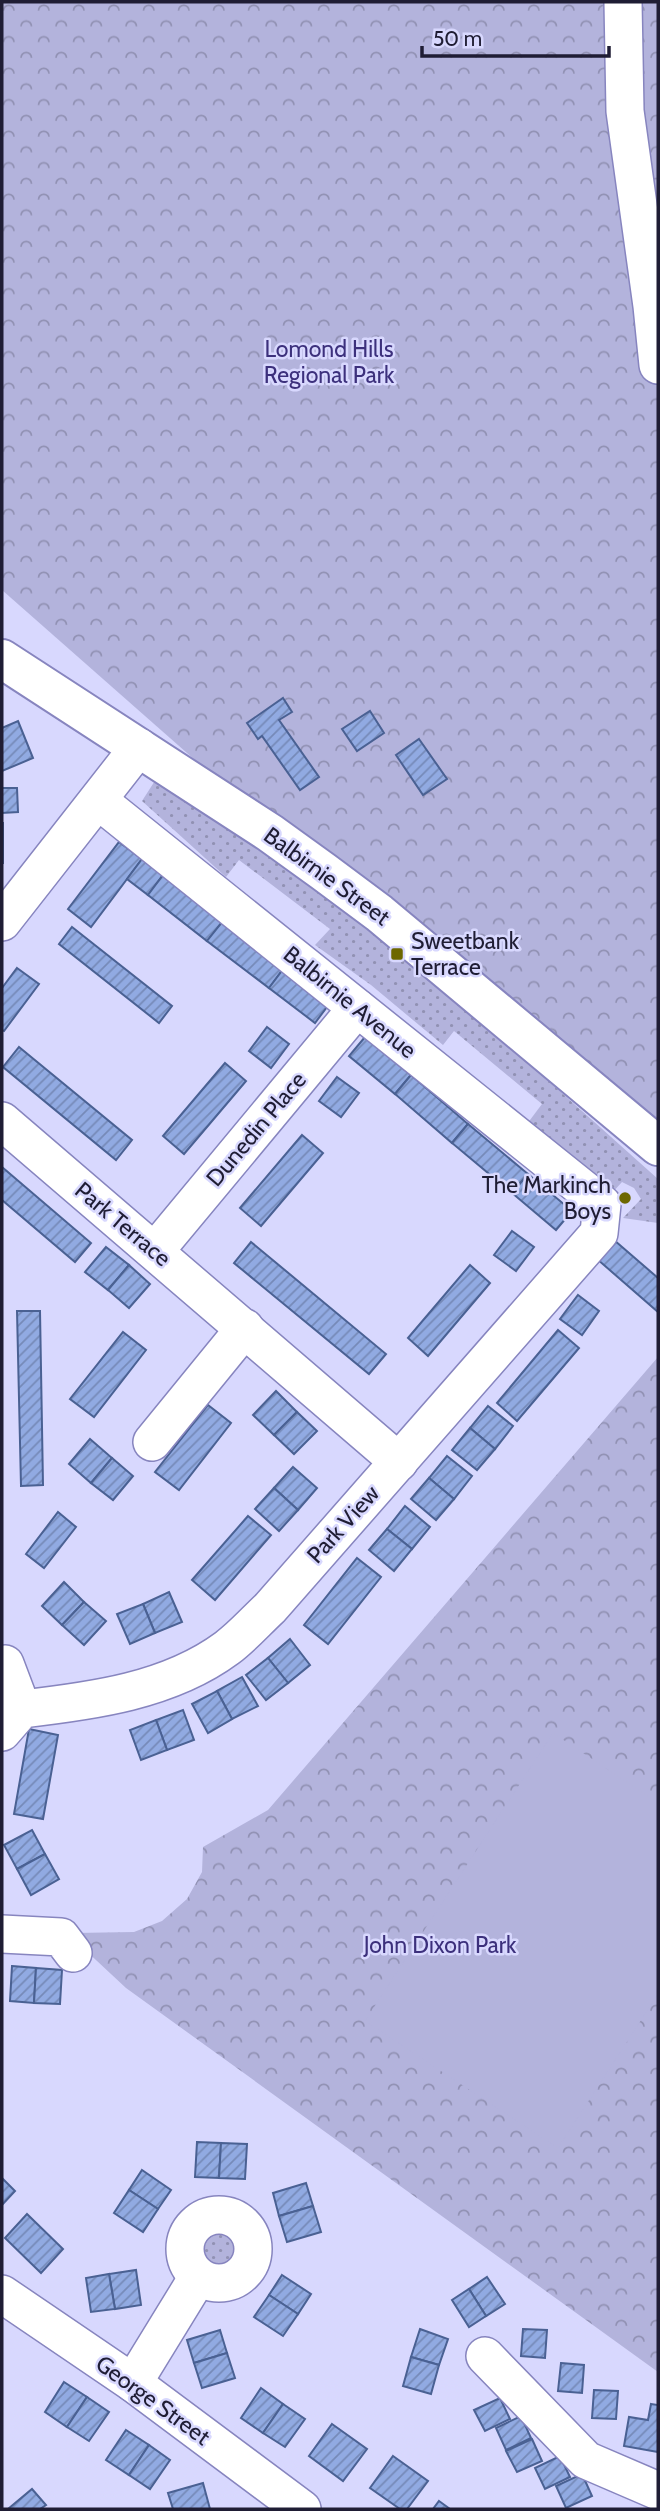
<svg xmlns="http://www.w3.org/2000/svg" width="660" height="2511" viewBox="0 0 660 2511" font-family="Cabin,sans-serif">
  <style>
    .grass { fill: url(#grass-dots) }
    .park { fill: url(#park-crowns) }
    .garden { fill: #b3b3dc }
    .building { fill: url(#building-hatch); stroke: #4a6193; stroke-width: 2 }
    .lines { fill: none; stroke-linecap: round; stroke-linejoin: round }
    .minor-casing { stroke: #8785bf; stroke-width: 40 }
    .major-casing { stroke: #8785bf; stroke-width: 42 }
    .minor { stroke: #fff; stroke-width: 37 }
    .major { stroke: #fff; stroke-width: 38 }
    .poi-dot { fill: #6d6700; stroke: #d8d8fe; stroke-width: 2.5 }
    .labels { text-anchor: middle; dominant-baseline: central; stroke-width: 5; stroke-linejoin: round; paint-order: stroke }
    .park-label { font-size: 23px; fill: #3c307c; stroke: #d8d8fe }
    .street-label { font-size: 23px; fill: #1f1d34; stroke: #d8d8fe }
    .poi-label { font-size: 23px; fill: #1f1d34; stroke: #d8d8fe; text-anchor: start }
  </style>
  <defs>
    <pattern id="grass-dots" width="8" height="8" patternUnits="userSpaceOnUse" patternTransform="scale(1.75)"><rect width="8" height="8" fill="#b3b3dc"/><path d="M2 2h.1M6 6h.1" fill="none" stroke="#9191b3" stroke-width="1.8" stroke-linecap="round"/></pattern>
    <pattern id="park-crowns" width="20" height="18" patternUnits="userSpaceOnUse" patternTransform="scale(1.75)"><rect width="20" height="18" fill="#b3b3dc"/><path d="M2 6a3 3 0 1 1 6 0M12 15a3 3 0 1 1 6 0" fill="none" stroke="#9191b3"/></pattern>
    <pattern id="building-hatch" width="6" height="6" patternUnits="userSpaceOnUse" patternTransform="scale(1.75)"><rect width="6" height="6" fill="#91aae2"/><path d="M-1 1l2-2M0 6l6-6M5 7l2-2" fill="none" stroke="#768ab8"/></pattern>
  </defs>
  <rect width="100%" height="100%" fill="#d8d8fe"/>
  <g class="grass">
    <path d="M158 776 410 957 658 1179V1223L623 1218 641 1199 634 1188 622 1182 611 1194 527 1124 542 1104 454 1031 443 1045 371 985 315 945 330 929 239 860 226 877 142 801Z"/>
    <circle cx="216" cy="2249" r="19"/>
  </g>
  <g class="park">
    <path d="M2 2H658V1168L2 590Z"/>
    <path d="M658 1357V2372L126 1988 82 1947 74 1933 134 1932 162 1921 187 1899 202 1872 203 1847 268 1810Z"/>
  </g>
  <path class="garden" d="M553 1733 658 1803V1994L558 2148 365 2021Z"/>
  <g class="building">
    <path d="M283 698 292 712 279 720 319 777 300 790 262 736 258 739 247 723Z"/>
    <path d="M370 711 384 733 357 751 342 729Z"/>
    <path d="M18 721 33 758 2 771V728Z"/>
    <path d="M419 739 447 779 423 795 396 755Z"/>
    <path d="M2 788H17L18 812 2 813Z"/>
    <rect x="2" y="823" width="1" height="40"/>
    <path d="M119 842 142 859 91 927 68 909Z"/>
    <path d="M142 859 163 875 148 895 127 879Z"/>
    <path d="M163 875 223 921 207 941 148 895Z"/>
    <path d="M223 921 284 968 269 988 207 941Z"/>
    <path d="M72 927 172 1006 159 1023 59 944Z"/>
    <path d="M17 968 39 984 4 1031 2 1030V988Z"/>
    <path d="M284 968 330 1003 315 1023 269 988Z"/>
    <path d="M267 1027 289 1044 271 1068 249 1051Z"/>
    <path d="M365 1037 411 1075 395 1094 349 1056Z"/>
    <path d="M19 1047 132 1140 116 1160 3 1067Z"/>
    <path d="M225 1063 246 1081 184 1154 163 1136Z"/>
    <path d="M411 1075 468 1124 452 1143 395 1094Z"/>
    <path d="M337 1077 359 1093 341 1117 319 1101Z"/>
    <path d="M468 1124 528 1174 512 1193 452 1143Z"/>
    <path d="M302 1135 323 1153 261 1226 240 1208Z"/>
    <path d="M2 1167 91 1243 75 1262 2 1200Z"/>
    <path d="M528 1174 572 1211 556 1230 512 1193Z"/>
    <path d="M512 1231 534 1247 516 1271 494 1255Z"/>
    <path d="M614 1240 658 1278V1312L597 1259Z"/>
    <path d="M251 1242 386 1354 369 1374 234 1263Z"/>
    <path d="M106 1247 129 1265 108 1290 85 1272Z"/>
    <path d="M129 1265 150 1284 129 1308 108 1290Z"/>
    <path d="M470 1265 490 1283 428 1356 408 1338Z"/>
    <path d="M578 1295 599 1311 582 1335 560 1319Z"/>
    <path d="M17 1311H40L43 1485 21 1486Z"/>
    <path d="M558 1330 579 1348 517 1421 497 1403Z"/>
    <path d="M123 1332 146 1350 94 1417 70 1399Z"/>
    <path d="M276 1391 297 1412 274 1435 253 1415Z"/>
    <path d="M208 1405 231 1423 179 1490 155 1472Z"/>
    <path d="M488 1406 513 1426 495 1449 470 1428Z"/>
    <path d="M297 1412 317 1431 294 1454 274 1435Z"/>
    <path d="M470 1428 495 1449 477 1470 452 1450Z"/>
    <path d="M90 1439 112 1458 91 1483 69 1464Z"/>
    <path d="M447 1456 472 1476 454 1499 429 1478Z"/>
    <path d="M112 1458 133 1476 113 1500 91 1483Z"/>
    <path d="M293 1467 317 1488 298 1510 274 1488Z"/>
    <path d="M429 1478 454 1499 436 1520 411 1499Z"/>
    <path d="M274 1488 298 1510 279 1531 255 1509Z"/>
    <path d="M405 1506 430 1527 412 1549 387 1529Z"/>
    <path d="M58 1512 76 1527 44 1568 26 1554Z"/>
    <path d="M248 1516 271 1535 215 1600 192 1580Z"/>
    <path d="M387 1529 412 1549 394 1571 369 1550Z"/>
    <path d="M357 1558 381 1577 328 1644 304 1625Z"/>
    <path d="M64 1582 84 1602 62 1625 42 1606Z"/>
    <path d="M169 1592 182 1622 155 1633 143 1604Z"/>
    <path d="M84 1602 106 1621 84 1645 62 1625Z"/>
    <path d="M143 1604 155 1633 130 1644 117 1614Z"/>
    <path d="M290 1639 310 1665 288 1683 268 1658Z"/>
    <path d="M268 1658 288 1683 266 1700 246 1675Z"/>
    <path d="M242 1677 258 1706 232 1719 217 1691Z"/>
    <path d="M217 1691 232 1719 208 1733 192 1704Z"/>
    <path d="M183 1710 194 1740 167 1750 156 1720Z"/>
    <path d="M156 1720 167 1750 141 1760 130 1730Z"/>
    <path d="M29 1729 58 1735 43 1819 14 1814Z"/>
    <path d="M32 1830 45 1854 17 1869 4 1845Z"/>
    <path d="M45 1854 59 1879 31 1895 17 1869Z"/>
    <path d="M12 1966 36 1968 34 2003 10 2001Z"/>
    <path d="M36 1968 62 1970 60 2004 34 2003Z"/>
    <path d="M197 2142 221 2143 219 2178 195 2177Z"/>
    <path d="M221 2143 247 2144 245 2179 219 2178Z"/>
    <path d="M142 2170 171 2190 158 2209 129 2190Z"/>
    <path d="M2 2178 15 2191 2 2205Z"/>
    <path d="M306 2183 313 2206 279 2216 273 2193Z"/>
    <path d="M129 2190 158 2209 143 2232 114 2213Z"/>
    <path d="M313 2206 321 2232 287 2242 279 2216Z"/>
    <path d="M27 2214 63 2249 41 2273 5 2238Z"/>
    <path d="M136 2270 141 2305 115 2309 109 2274Z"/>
    <path d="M109 2274 115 2309 91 2312 86 2278Z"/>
    <path d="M282 2275 311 2294 298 2314 269 2295Z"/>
    <path d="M487 2277 505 2304 486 2316 469 2289Z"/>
    <path d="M469 2289 486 2316 469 2327 452 2300Z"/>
    <path d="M269 2295 298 2314 283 2336 254 2317Z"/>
    <path d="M420 2329 448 2339 439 2365 411 2357Z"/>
    <path d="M523 2329 547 2330 545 2358 521 2356Z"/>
    <path d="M220 2330 227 2353 194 2363 187 2340Z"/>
    <path d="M227 2353 235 2378 202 2388 194 2363Z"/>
    <path d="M411 2357 439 2365 431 2394 403 2386Z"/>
    <path d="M561 2363 584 2365 582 2393 558 2391Z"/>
    <path d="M64 2382 87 2397 67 2427 45 2412Z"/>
    <path d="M261 2388 283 2404 263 2433 241 2418Z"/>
    <path d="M594 2390 618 2391 616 2419 592 2418Z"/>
    <path d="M87 2397 109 2412 89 2441 67 2427Z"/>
    <path d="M500 2398 510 2419 485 2431 474 2410Z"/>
    <path d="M283 2404 305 2419 285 2447 263 2433Z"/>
    <path d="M651 2404 658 2405V2452L624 2446 629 2417 648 2420Z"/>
    <path d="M521 2416 531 2438 506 2450 496 2428Z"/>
    <path d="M332 2424 367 2449 343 2481 309 2456Z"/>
    <path d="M126 2430 149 2445 129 2475 106 2460Z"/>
    <path d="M532 2439 542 2461 517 2472 506 2451Z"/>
    <path d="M149 2445 170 2460 150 2489 129 2475Z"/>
    <path d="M393 2456 428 2481 407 2509H400L370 2488Z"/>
    <path d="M560 2456 570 2477 545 2489 535 2468Z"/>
    <path d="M582 2474 592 2496 566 2508 556 2486Z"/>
    <path d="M203 2483 210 2509H173L168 2493Z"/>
    <path d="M32 2489 46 2505 40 2509H8Z"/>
    <path d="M439 2501 450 2509H433Z"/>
  </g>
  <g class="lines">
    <defs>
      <g id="minor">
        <path d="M623 2 625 111 652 306 658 365"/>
        <path d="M2 922 139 747"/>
        <path d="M2 1121 399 1462"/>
        <path d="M155 1251 357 1008"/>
        <path d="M152 1442 245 1328"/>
        <path d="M5 1664 22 1709"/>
        <path d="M2 1732 22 1709C92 1701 169 1691 227 1648 242 1637 256 1621 270 1608L599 1233 602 1204 99 801"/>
        <path d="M2 1934 61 1937 73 1953"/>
        <circle cx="219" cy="2249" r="34"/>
        <path d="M2 2294 133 2383 302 2509"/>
        <path d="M485 2356 586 2460 658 2491"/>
        <path d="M133 2383 198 2277"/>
      </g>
      <path id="major" d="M2 659 270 833 324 872 379 913 658 1146"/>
    </defs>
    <use href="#minor" class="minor-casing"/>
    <use href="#major" class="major-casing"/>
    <use href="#minor" class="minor"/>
    <use href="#major" class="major"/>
  </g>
  <g class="poi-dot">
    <rect x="390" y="947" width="14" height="14" rx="3.5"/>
    <circle cx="625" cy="1198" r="7"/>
  </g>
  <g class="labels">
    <g class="park-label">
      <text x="329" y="349">Lomond Hills<tspan x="329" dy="26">Regional Park</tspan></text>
      <text x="440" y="1945">John Dixon Park</text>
    </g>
    <g class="street-label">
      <text transform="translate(327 876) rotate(36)">Balbirnie Street</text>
      <text transform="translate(350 1002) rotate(39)">Balbirnie Avenue</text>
      <text transform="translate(256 1129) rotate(-50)">Dunedin Place</text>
      <text transform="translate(123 1224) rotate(40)">Park Terrace</text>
      <text transform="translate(343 1524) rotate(-48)">Park View</text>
      <text transform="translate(153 2400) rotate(36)">George Street</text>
    </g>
    <g class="poi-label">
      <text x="411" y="941">Sweetbank<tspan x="411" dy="26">Terrace</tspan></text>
      <text x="611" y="1185" text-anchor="end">The Markinch<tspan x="611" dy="26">Boys</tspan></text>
    </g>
  </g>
  <rect width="660" height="2511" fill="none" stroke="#1f1d34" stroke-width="7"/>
  <path d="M422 46v10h187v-10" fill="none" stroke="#1f1d34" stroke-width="3.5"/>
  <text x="433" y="46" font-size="21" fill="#1f1d34" stroke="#d8d8fe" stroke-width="5" paint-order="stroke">50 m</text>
</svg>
